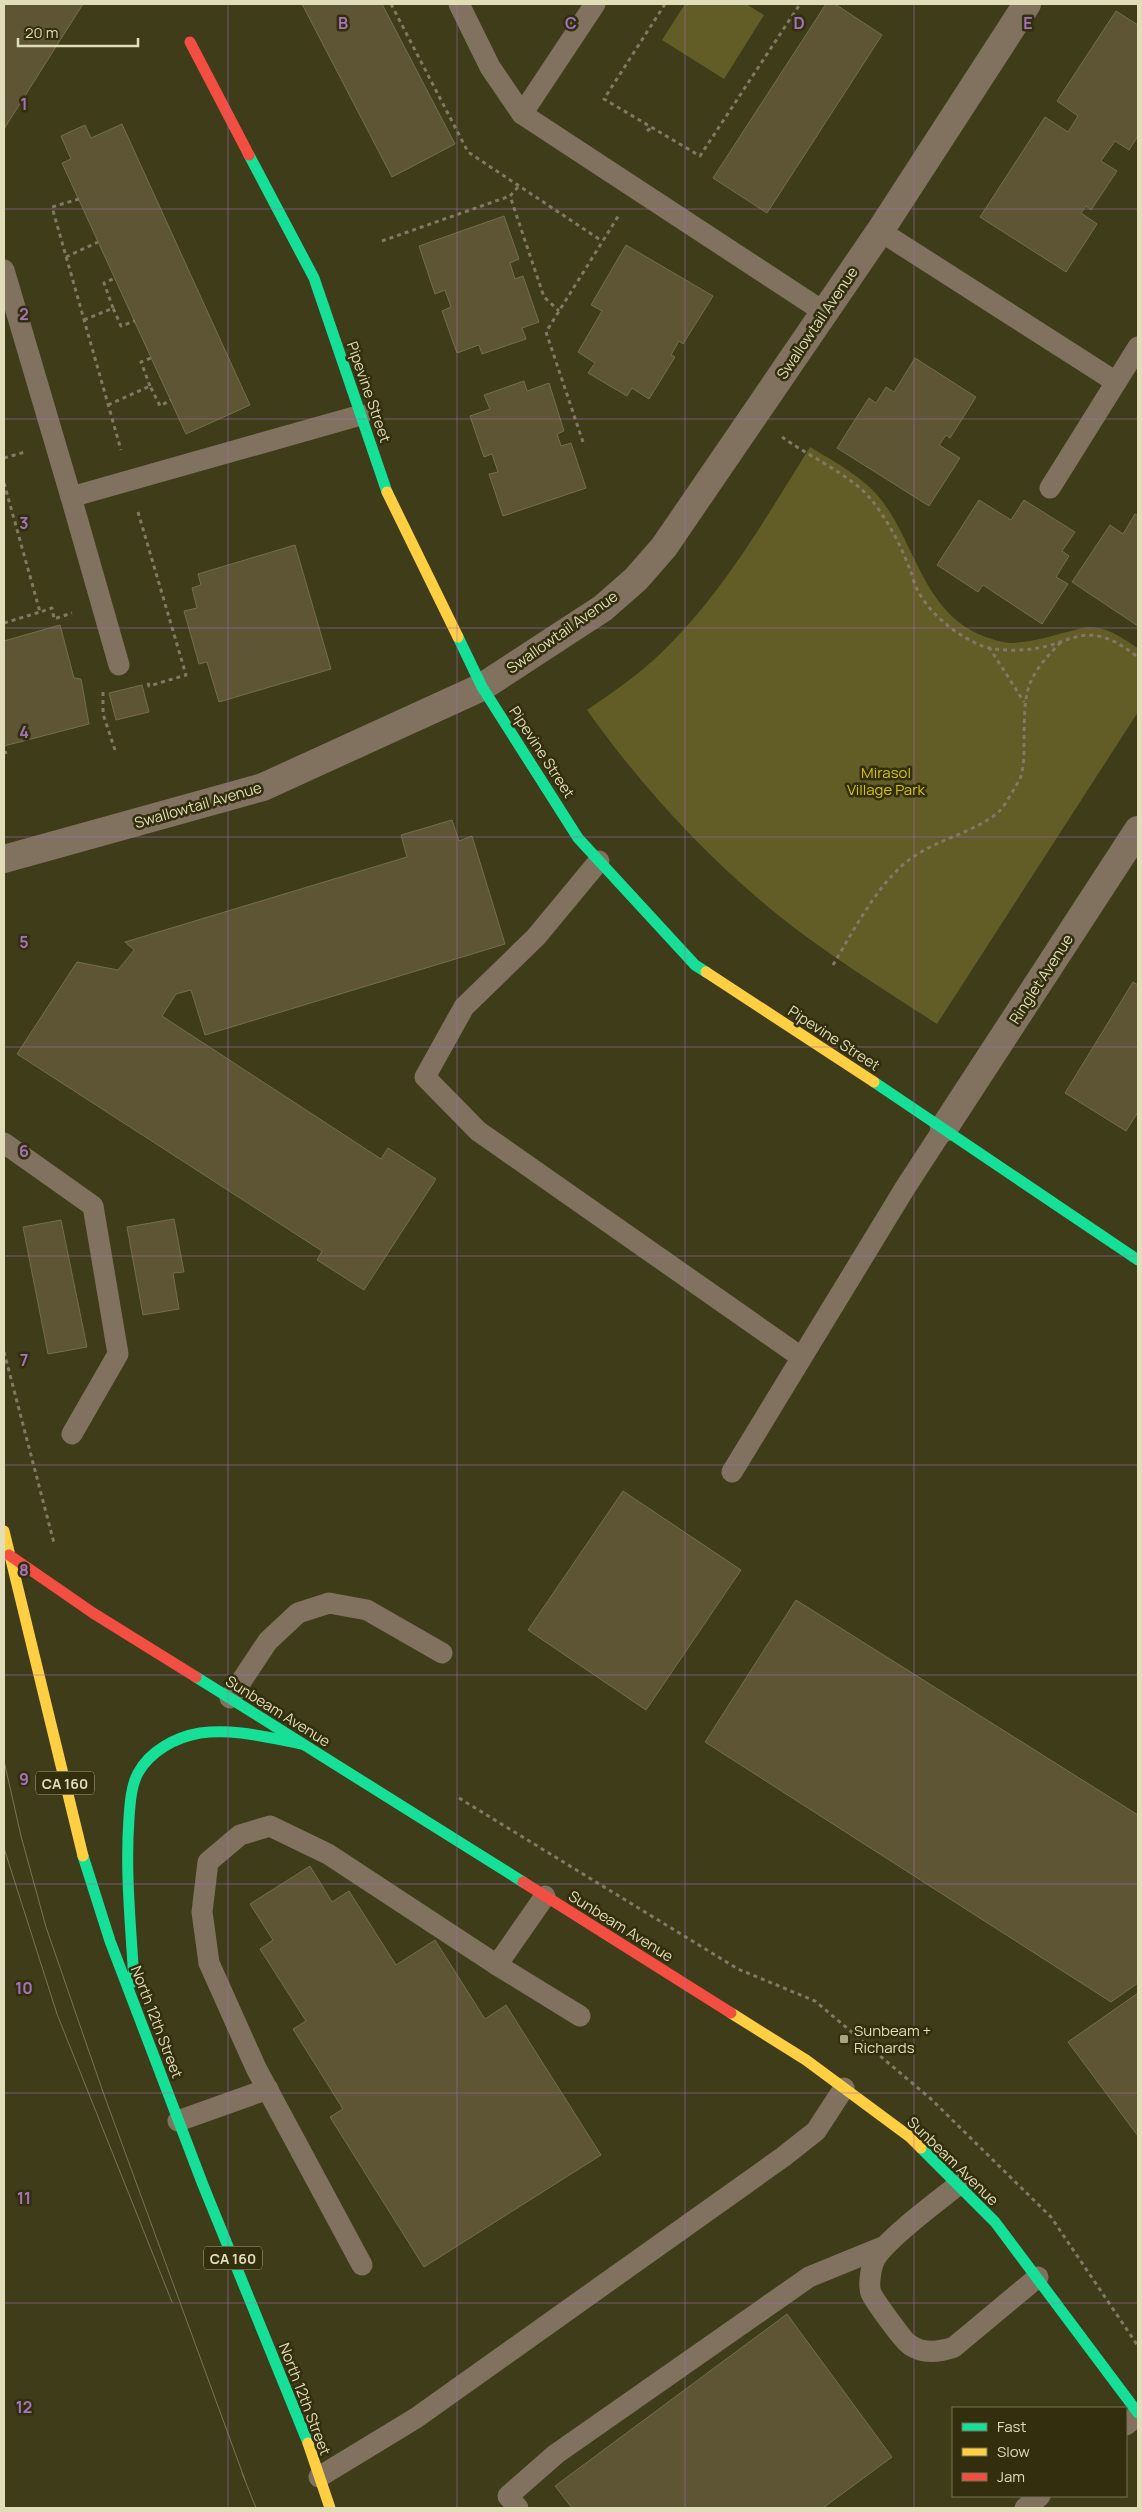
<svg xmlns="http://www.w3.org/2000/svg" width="1142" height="2512" viewBox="0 0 1142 2512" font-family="Manrope,sans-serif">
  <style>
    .green { fill: #625c26 }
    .building { fill: #5d5534; stroke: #756d4f }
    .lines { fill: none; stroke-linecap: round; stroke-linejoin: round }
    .path { stroke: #837866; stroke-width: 3; stroke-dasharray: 4 4; stroke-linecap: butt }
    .lane { stroke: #80725f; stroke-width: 21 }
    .street { stroke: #80725f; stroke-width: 28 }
    .fast { stroke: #16e098; stroke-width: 11 }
    .slow { stroke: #ffcf43; stroke-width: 11 }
    .jam { stroke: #f24e42; stroke-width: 11 }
    .tram { stroke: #7a725b; stroke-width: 1 }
    .grid { fill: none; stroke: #a373bc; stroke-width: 1; stroke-opacity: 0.55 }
    .poi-dot { fill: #a8a580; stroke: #322e0e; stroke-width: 2 }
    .labels { text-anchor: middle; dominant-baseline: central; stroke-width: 5; stroke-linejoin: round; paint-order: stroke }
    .shield { fill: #322e0e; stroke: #aca885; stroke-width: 1 }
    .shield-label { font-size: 14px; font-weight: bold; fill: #e0ddb8 }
    .street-label { font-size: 15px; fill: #e0ddb8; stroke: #322e0e }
    .park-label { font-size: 15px; fill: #d3c313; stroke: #322e0e }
    .poi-label { font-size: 15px; fill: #e0ddb8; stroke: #322e0e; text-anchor: start }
    .grid-label { font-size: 16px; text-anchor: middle; font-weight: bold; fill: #a373bc; stroke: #322e0e; stroke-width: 5; stroke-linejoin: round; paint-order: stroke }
  </style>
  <rect width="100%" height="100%" fill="#3f3c19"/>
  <g class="green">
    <path d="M685 4H746L764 15 724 79 662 40Z"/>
    <path d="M810 447C836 463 864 477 883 502 916 547 925 613 983 636 992 639 1002 643 1012 643 1037 642 1063 632 1087 627 1107 626 1122 638 1138 648V712L937 1024C883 989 828 955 778 915 705 856 641 786 587 710 612 693 638 675 660 654 722 595 765 519 810 447Z"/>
  </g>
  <g class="building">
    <path d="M4 4H83L4 129Z"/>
    <path d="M302 4H382L455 144 392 177Z"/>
    <path d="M826 4H835L882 35 767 213 713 178Z"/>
    <path d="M1116 11 1138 25V136L1129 150 1115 141 1101 161 1117 171 1091 210 1086 206 1081 213 1097 224 1066 272 980 217 1045 117 1068 132 1078 116 1057 101Z"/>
    <path d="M122 124 250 405 186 434 62 163 71 159 61 136 85 125 91 138Z"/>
    <path d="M504 216 519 259 510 263 515 279 523 276 539 322 522 328 526 339 482 354 479 345 457 353 442 311 451 307 445 290 435 294 419 246Z"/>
    <path d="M626 245 713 296 683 344 679 341 671 355 675 357 649 399 632 388 627 396 588 373 595 363 578 352 602 311 591 305Z"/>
    <path d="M915 358 976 397 950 438 946 435 939 445 960 458 929 506 837 448 869 398 876 403 886 387 894 392Z"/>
    <path d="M524 381 527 391 549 383 564 431 557 434 561 446 571 443 586 488 503 516 489 474 498 472 492 454 484 457 470 416 490 409 484 395Z"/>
    <path d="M979 500 1011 520 1024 500 1075 532 1062 551 1069 556 1056 577 1068 584 1042 624 983 585 978 592 937 565Z"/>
    <path d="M1135 514 1138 516V626L1072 582 1110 525 1123 534Z"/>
    <path d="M295 545 331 669 219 702 207 662 199 664 184 611 197 608 192 588 201 585 198 574Z"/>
    <path d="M60 625 74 678 81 679 89 724 4 746V641Z"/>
    <path d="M142 685 149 712 116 720 109 693Z"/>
    <path d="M452 820 459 841 472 836 505 944 205 1035 191 990 176 994 162 1016 381 1159 388 1148 436 1179 364 1290 317 1260 322 1251 17 1054 77 962 118 970 134 950 125 942 407 857 401 835Z"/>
    <path d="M1133 982 1138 985V1112L1126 1131 1065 1093Z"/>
    <path d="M174 1219 184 1272 173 1273 179 1309 143 1315 127 1227Z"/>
    <path d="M61 1220 87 1347 48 1354 23 1227Z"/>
    <path d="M623 1491 741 1570 646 1710 528 1630Z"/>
    <path d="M796 1600 1138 1815V1983L1111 2002 705 1742Z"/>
    <path d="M310 1866 332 1902 349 1891 396 1965 435 1940 485 2019 506 2005 601 2155 424 2267 330 2117 343 2109 293 2029 306 2021 260 1949 273 1940 250 1904Z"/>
    <path d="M1138 1993V2136L1068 2042Z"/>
    <path d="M787 2314 892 2457 823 2508H572L555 2486Z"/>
  </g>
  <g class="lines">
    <g class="path">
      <path d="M391 4 468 152 602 241"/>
      <path d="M665 4 604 99 700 156 800 4"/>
      <path d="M647 131 652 127"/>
      <path d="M518 187 510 196 544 297 559 311"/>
      <path d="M79 199 52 207 121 450"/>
      <path d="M382 241 510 196"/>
      <path d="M66 257 98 242"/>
      <path d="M113 308 104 283 115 278"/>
      <path d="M84 320 113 308 121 326 135 321"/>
      <path d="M150 386 141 362 151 358"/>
      <path d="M108 405 150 386 160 406 171 400"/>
      <path d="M782 437C807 455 850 475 869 497 886 517 901 545 910 570 913 576 914 585 918 591 931 615 955 634 980 645 994 652 1028 651 1043 647 1062 643 1079 632 1098 636 1114 639 1125 648 1138 657"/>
      <path d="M583 442 546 332 619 215"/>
      <path d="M4 458 25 452"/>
      <path d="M4 483 40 612 52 608 54 619 72 613"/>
      <path d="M138 512 186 675 149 686 147 680"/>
      <path d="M4 623 40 612"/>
      <path d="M989 647 1024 702"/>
      <path d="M103 692V714L115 750"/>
      <path d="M4 753 7 752"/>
      <path d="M833 965C854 930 874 890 905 863 931 841 968 835 995 815 1004 809 1013 790 1019 781 1024 770 1024 755 1024 743 1025 690 1023 681 1061 642"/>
      <path d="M4 1352 54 1543"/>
      <path d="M459 1798 738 1969 815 2001 931 2099 1051 2217 1138 2346"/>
    </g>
    <g class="lane">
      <path d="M459 4 490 67 522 114 824 312"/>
      <path d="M522 114 595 4"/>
      <path d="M880 231 1116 382"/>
      <path d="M4 270 71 497"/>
      <path d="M1050 488 1138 347"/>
      <path d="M119 665 71 497 361 415"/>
      <path d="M599 861 536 937 464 1007 425 1077 478 1131 801 1357"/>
      <path d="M4 1143 93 1206 118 1354 72 1434"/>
      <path d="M732 1472 905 1188 944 1128"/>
      <path d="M230 1698 268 1641 298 1613 329 1603 367 1610 442 1653"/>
      <path d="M545 1896 497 1965 580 2016"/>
      <path d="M178 2121 268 2089"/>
      <path d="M958 2185C938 2201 886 2239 875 2259 871 2267 868 2285 871 2293 874 2300 904 2342 910 2345 923 2354 940 2352 954 2347L1038 2277"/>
      <path d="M362 2265 256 2068 209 1963 202 1912 208 1862 240 1835 270 1826 328 1854 497 1965"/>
      <path d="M1126 2425 1138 2415"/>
      <path d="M319 2477 416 2418 783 2157 816 2131 844 2088"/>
      <path d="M518 2508 508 2496 556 2454 809 2277 885 2246"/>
      <path d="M1025 2508 1040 2496"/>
    </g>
    <g class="street">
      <path d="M4 859 263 787 482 687 603 608 636 579 664 547 880 231 1027 4"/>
      <path d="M944 1128 1138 830"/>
    </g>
    <g class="fast">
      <path d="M249 155 314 278 387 492"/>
      <path d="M458 637 482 687 578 838 695 965 706 972"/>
      <path d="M874 1082 1138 1260"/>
      <path d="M196 1677 523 1882"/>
      <path d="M83 1856 110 1941 203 2185 308 2443"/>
      <path d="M134 1982C131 1927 125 1873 129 1818 130 1804 131 1786 138 1773 150 1751 176 1737 200 1733 234 1728 269 1738 302 1744"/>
      <path d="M921 2148 995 2222 1138 2413"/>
    </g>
    <g class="slow">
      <path d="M387 492 458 637"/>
      <path d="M706 972 874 1082"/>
      <path d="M4 1531 83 1856"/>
      <path d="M731 2013 806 2060 910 2137 921 2148"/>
      <path d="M308 2443 330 2508"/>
    </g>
    <g class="jam">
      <path d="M190 42 249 155"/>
      <path d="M9 1555 93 1613 196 1677"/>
      <path d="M523 1882 731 2013"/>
    </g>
    <g class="tram">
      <path d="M4 1761 21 1836 46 1927 103 2092 245 2480"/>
      <path d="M4 1848 57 2014 172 2302"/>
      <path d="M242 2473 256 2508"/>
    </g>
  </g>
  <path class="grid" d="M228 4V2508M457 4V2508M685 4V2508M914 4V2508M4 209H1138M4 419H1138M4 628H1138M4 837H1138M4 1047H1138M4 1256H1138M4 1465H1138M4 1675H1138M4 1884H1138M4 2093H1138M4 2303H1138"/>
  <rect class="poi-dot" x="839" y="2034" width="10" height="10" rx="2.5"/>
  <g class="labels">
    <g class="shield">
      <rect x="36" y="1771.5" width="58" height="23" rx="4"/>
      <rect x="204" y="2246.5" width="58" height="23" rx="4"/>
    </g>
    <g class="shield-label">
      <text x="65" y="1783">CA 160</text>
      <text x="233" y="2258">CA 160</text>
    </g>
    <g class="street-label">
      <text transform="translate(817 323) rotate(-56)">Swallowtail Avenue</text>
      <text transform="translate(369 392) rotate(71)">Pipevine Street</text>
      <text transform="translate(562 632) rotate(-35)">Swallowtail Avenue</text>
      <text transform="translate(542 752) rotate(57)">Pipevine Street</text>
      <text transform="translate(198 805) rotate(-16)">Swallowtail Avenue</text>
      <text transform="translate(1041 979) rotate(-57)">Ringlet Avenue</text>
      <text transform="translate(834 1038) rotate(33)">Pipevine Street</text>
      <text transform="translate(278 1711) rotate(32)">Sunbeam Avenue</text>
      <text transform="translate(621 1926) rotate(32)">Sunbeam Avenue</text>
      <text transform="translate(157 2022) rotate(69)">North 12th Street</text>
      <text transform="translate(953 2161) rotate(44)">Sunbeam Avenue</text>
      <text transform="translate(305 2399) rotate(69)">North 12th Street</text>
    </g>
    <g class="park-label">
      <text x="886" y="772">Mirasol<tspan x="886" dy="17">Village Park</tspan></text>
    </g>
    <g class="poi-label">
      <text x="854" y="2030">Sunbeam +<tspan x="854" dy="17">Richards</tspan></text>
    </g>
  </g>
  <g class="grid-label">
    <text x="343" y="29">B</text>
    <text x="571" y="29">C</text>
    <text x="799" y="29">D</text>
    <text x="1028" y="29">E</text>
    <text x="24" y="110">1</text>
    <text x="24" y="320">2</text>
    <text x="24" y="529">3</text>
    <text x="24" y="738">4</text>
    <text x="24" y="948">5</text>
    <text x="24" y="1157">6</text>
    <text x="24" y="1366">7</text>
    <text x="24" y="1576">8</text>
    <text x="24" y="1785">9</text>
    <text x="24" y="1994">10</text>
    <text x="24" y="2204">11</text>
    <text x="24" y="2413">12</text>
  </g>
  <rect width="1142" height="2512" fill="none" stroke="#e0ddb8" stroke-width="10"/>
  <rect x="952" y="2407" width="175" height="90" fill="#322e0e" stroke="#787452"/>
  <rect x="962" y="2423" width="25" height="8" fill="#16e098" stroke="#787452"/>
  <text x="997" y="2432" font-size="15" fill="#e0ddb8">Fast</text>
  <rect x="962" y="2448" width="25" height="8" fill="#ffcf43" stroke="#787452"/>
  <text x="997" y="2457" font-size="15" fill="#e0ddb8">Slow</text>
  <rect x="962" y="2473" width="25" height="8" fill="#f24e42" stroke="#787452"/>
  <text x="997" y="2482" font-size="15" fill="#e0ddb8">Jam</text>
  <path d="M18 38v8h120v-8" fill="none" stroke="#e0ddb8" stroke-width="2.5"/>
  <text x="25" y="38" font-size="15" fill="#e0ddb8" stroke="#322e0e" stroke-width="4" paint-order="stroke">20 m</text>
</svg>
